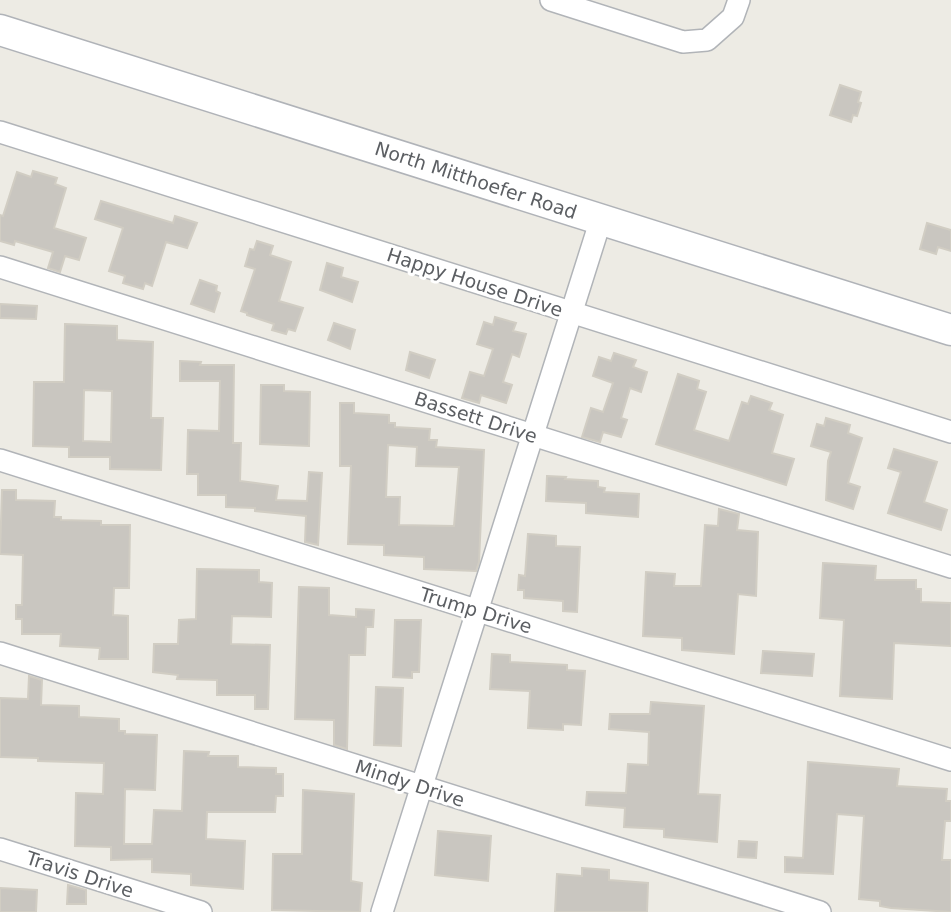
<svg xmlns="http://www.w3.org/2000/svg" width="951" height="912" viewBox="0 0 951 912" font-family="'DejaVu Sans',sans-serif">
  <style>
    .building { fill: #c9c6c0; stroke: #d1cdc3; stroke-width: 2; fill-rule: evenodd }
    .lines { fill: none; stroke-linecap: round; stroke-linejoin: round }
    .minor-casing { stroke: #b1b4b8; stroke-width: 24 }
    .secondary-casing { stroke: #b0b3b8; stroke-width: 33 }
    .minor { stroke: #fff; stroke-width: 21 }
    .secondary { stroke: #fff; stroke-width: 30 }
    .labels { text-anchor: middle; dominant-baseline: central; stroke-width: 6; stroke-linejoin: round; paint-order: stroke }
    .street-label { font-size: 19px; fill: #5c5f63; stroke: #fff }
  </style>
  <rect width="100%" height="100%" fill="#edebe4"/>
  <g class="building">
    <path d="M840 85 861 92 858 102 861 103 857 116 853 115 851 122 830 115Z"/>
    <path d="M33 171 57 178 55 184 66 188 54 228 86 238 79 260 65 256 60 272 48 268 53 252 15 241 14 245 0 241V215L3 216 17 172 31 177Z"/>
    <path d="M101 201 173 223 175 216 197 223 187 248 166 242 152 286 145 283 143 289 123 283 125 276 109 271 123 228 95 219Z"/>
    <path d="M927 223 951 230V251L938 247 936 254 920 249Z"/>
    <path d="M257 241 273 246 270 255 291 262 279 301 303 308 295 331 288 329 286 334 272 330 274 324 247 315V313L241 311 255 269 245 266 250 249 254 250Z"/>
    <path d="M327 263 343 268 341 277 358 282 352 302 320 290Z"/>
    <path d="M200 280 217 286 216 291 220 293 214 312 191 304Z"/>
    <path d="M0 304 37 306 36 319 0 318Z"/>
    <path d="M495 317 516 323 513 331 526 334 519 357 512 354 503 382 512 385 506 403 481 395 479 403 462 398 470 372 484 376 493 349 477 344 484 322 493 325Z"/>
    <path d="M334 323 355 330 350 349 328 340Z"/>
    <path d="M65 324 117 326V340L153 342 151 418H163L161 470 110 469V457H69V447L33 446 34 382H64ZM84 390 112 391 111 442 83 441Z"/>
    <path d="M410 352 435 360 429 378 406 370Z"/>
    <path d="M614 353 636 360 633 367 647 372 641 392 630 388 621 418 627 420 621 437 603 432 600 442 582 437 591 408 603 412 613 383 593 376 599 357 611 361Z"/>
    <path d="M180 361 201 362 200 365H234L233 443H241L240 481 278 486 276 500 307 501 309 472 322 473 318 545 305 542 306 516 255 511V508L226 507V495H198V474H187L188 430 219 431 220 381H180Z"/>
    <path d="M678 374 699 381 697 389 706 392 694 430 729 441 742 402 748 404 751 396 772 403 769 410 783 415 772 453 794 459 786 485 656 444Z"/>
    <path d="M261 385H284V391L310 392 309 446 260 444Z"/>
    <path d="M340 403H354V413L389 415V423H395V427L430 429 429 440H437L436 447 484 450 479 562 476 571 424 569V557L384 555V545L348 544 351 466H340ZM388 445 417 447 416 466 459 467 454 526 399 525 400 497H386Z"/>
    <path d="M826 418 850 425 848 433 862 438 848 483 860 487 853 509 826 500 828 461 831 452 811 446 817 424 824 426Z"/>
    <path d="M894 449 937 462 924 502 947 510 941 530 888 513 901 472 888 468Z"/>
    <path d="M547 476 566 477 565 479 598 481V487L605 488 604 492 639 494 638 517 586 513V503L546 501Z"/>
    <path d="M2 490H16V500L55 501 54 517H61V520L101 521V525H130L129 588H114L113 615 128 616V659H99L100 648 60 646 61 634H22V619H16V605H22L23 555 0 554Z"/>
    <path d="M719 509 739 514 737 530 758 532 756 596 738 594 734 654 682 650V638L643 636 646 572 675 574 674 586H701L705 525 718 526Z"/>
    <path d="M528 534 556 536V546L580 547 577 612 563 611V601L524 598V590H518L519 575 525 576Z"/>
    <path d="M823 563 876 566 875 580H916V589H921V602L951 603V646L894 643 892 699 840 696 844 620 820 618Z"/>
    <path d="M197 569 259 570V582L272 583 271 617 232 616 231 644 270 645 268 709H255V695H217V680L177 679 178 675 153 672 154 644H178L179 620 196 619Z"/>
    <path d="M299 587 329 588V615L356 617V609L374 610 373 627H366L365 655H349L347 749 334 745V720L295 719Z"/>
    <path d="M395 620H421L419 672H412V678L393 677Z"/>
    <path d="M763 651 814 654 812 676 761 673Z"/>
    <path d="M492 654 510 655V662L567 665V670L585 671 581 725 563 724V730L528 728 530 691 490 689Z"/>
    <path d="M29 676 42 680 41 705 79 706V717L119 719V731H125V734L157 735 155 790 125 789 124 844H152L154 810 182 811 184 751 209 752 208 756H238V767L276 768V774H283V796H276L275 812H207L206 839 245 841 243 889 191 885V874L152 872V859L111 860V847L75 846 76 793 103 794 104 763 38 761V758L0 757V698L28 699Z"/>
    <path d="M376 687 403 688 401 746 374 745Z"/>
    <path d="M651 702 704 706 698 794 720 795 717 842 664 837V829L624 827 625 808 586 805 587 792 626 793 628 764 648 765 649 732 609 729 610 714H650Z"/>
    <path d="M808 762 899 769 897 786 947 789 946 801H951V821H945L942 860H951V912L891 908 880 906V901L859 899 864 816 837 814 833 874 785 872V857L803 858Z"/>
    <path d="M303 790 354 794 351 881 362 883 360 912 272 910 273 854H302Z"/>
    <path d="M438 831 491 836 488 881 435 875Z"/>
    <path d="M739 841 757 842 756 858 738 857Z"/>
    <path d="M582 868 609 870V880L648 883 647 912H555L557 874 582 876Z"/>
    <path d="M68 885 86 890V904H67Z"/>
    <path d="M0 888 37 890 36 912H0Z"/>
  </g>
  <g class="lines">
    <defs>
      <g id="minor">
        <path d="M551 0 683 42 707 40 733 17 739 0"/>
        <path d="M0 132 951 432"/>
        <path d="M0 267 951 567"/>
        <path d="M0 460 951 760"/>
        <path d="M0 653 820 912"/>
        <path d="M0 849 201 912"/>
        <path d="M382 912 601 219"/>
      </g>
      <path id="secondary" d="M0 30 951 330"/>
    </defs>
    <use href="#minor" class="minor-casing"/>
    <use href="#secondary" class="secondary-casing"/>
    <use href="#minor" class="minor"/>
    <use href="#secondary" class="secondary"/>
  </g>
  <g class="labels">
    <g class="street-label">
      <text transform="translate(476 180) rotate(18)">North Mitthoefer Road</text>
      <text transform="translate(475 282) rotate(18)">Happy House Drive</text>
      <text transform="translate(476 417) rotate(18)">Bassett Drive</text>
      <text transform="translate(476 610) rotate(17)">Trump Drive</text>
      <text transform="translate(410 783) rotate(18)">Mindy Drive</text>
      <text transform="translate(80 874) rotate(18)">Travis Drive</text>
    </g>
  </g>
</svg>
